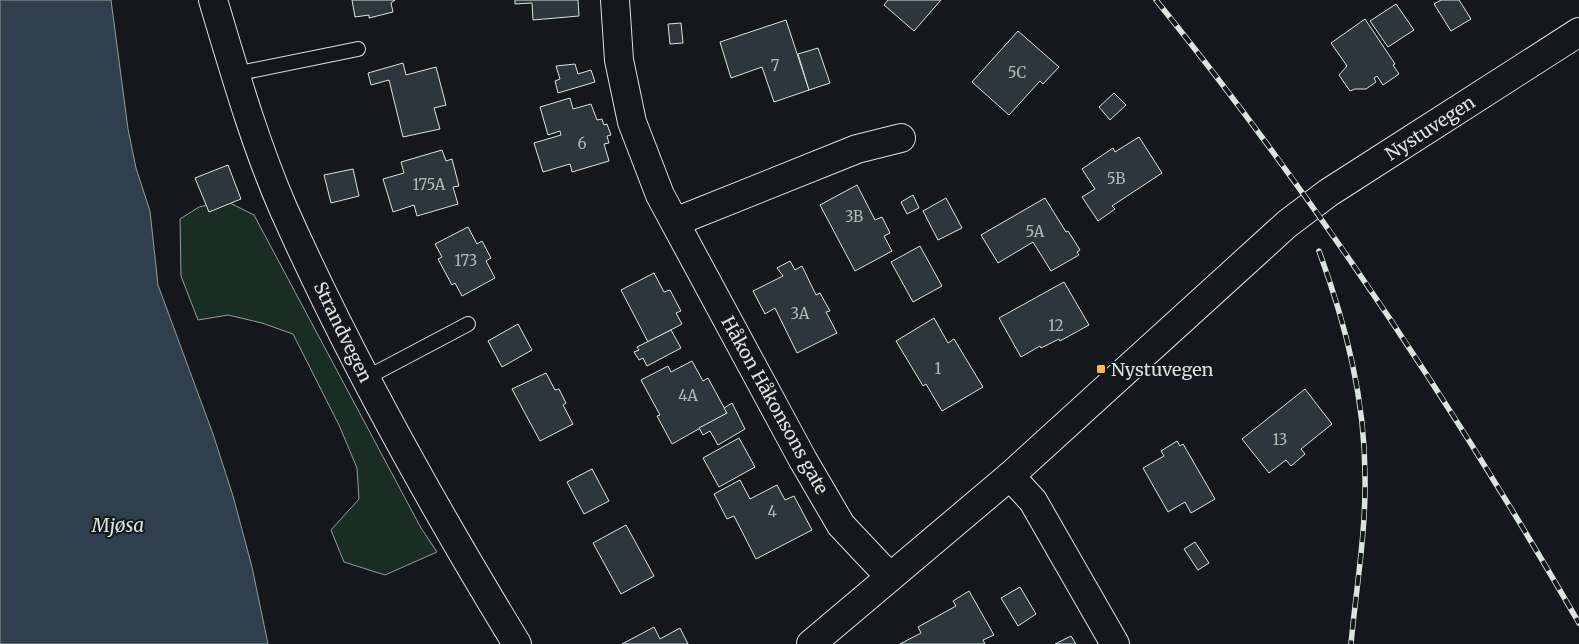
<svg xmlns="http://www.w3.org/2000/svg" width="1579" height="644" viewBox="0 0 1579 644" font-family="Merriweather,serif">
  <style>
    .green { fill: #1a2d24; stroke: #939e99 }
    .water { fill: #2f3f4d; stroke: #939e99 }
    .building { fill: #2c363c; stroke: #d8e6dc }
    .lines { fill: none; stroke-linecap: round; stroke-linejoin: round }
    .lane-casing { stroke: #d8e6dc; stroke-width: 16 }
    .street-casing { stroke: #d8e6dc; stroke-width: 30 }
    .secondary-casing { stroke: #d8e6dc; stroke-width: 30 }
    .lane { stroke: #14181c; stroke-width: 14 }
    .street { stroke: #14181c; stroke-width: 28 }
    .secondary { stroke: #14181c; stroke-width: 28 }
    .rail-casing { stroke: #d8e6dc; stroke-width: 5.5 }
    .rail { stroke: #14181c; stroke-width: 4; stroke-dasharray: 11; stroke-linecap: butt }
    .poi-dot { fill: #ffb74d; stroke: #14181c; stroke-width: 2 }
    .labels { text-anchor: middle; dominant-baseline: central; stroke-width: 4; stroke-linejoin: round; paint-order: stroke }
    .number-label { font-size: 15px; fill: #adbab4 }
    .street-label { font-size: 18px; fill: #d8e6dc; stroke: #14181c }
    .poi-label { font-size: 18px; fill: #d8e6dc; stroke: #14181c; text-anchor: start }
    .water-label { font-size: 19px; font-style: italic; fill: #d8e6dc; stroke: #14181c }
  </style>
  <rect width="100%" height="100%" fill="#14181c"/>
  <path class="green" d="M226 201 254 215 421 528 437 552 385 575 344 562 331 530 359 499 357 468 339 425 293 334 262 323 228 315 198 320 181 276 180 219 199 207Z"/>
  <path class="water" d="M0 0H111L128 129 136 168 150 211 158 285 213 434 233 496 252 567 268 644H0Z"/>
  <g class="building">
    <path d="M352 0H395L391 3 393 12 369 18V15L355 17Z"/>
    <path d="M515 0H578L579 16 533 20 532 3 515 4Z"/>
    <path d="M888 0H941L914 31 884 5Z"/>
    <path d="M1441 0H1459L1471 19 1451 31 1434 4Z"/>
    <path d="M1396 4 1414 30 1388 47 1370 21Z"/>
    <path d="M1365 19 1395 64 1393 65 1399 74 1383 85 1377 76 1374 78 1376 82 1366 89H1355L1350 91 1339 75 1347 66 1331 43Z"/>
    <path d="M786 20 809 90 774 102 762 67 731 78 720 42Z"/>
    <path d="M681 23 683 43 670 44 668 24Z"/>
    <path d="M1018 31 1059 67 1043 84 1040 81 1009 115 972 82Z"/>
    <path d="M818 48 830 83 809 90 798 54Z"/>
    <path d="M403 63 406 75 436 67 446 105 434 108 440 129 403 137 389 80 371 85 368 73Z"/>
    <path d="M575 64 578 74 591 70 595 82 558 93 555 81 560 79 556 66Z"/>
    <path d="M1114 93 1126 105 1110 120 1099 107Z"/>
    <path d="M570 98 573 109 591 104 597 120 602 119 604 125 607 124 611 135 607 136 609 143 604 144 609 161 572 172 570 164 543 172 534 143 561 135 560 131 548 135 540 107Z"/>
    <path d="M1139 137 1162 173 1112 206 1115 209 1098 221 1082 197 1095 189 1082 169 1113 148 1115 152Z"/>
    <path d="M442 150 446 161 452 159 459 186 453 187 458 204 417 216 414 205 393 212 383 179 404 173 401 162Z"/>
    <path d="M228 165 241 199 209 212 195 178Z"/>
    <path d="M353 169 359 196 331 203 324 175Z"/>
    <path d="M857 185 875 220 882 217 890 233 884 236 892 251 855 271 820 205Z"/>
    <path d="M913 195 919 208 907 214 901 202Z"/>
    <path d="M946 198 962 228 938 240 923 211Z"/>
    <path d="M1045 198 1066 232 1068 231 1080 250 1077 252 1079 255 1051 271 1033 242 998 263 981 235Z"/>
    <path d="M468 227 477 244 482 241 491 258 486 261 495 278 462 296 455 283 452 285 438 259 442 257 435 244Z"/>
    <path d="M920 246 942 286 913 302 891 262Z"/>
    <path d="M790 261 795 270 802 266 816 295 820 293 830 311 826 312 837 333 797 353 775 308 765 314 753 291 783 276 777 268Z"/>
    <path d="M654 273 664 292 670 290 681 311 676 313 682 324 648 342 621 290Z"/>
    <path d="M1064 282 1089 325 1060 341 1059 339 1041 348 1040 346 1021 357 999 318Z"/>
    <path d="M934 318 948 343 954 339 983 387 942 411 926 384 923 386 896 341Z"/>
    <path d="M518 324 532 350 502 367 488 341Z"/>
    <path d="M671 330 681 348 647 366 643 358 639 360 634 352 639 350 637 347Z"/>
    <path d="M692 361 703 381 708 378 727 413 672 444 657 416 660 415 641 380 668 366 671 372Z"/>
    <path d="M546 373 555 390 559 389 566 403 563 405 573 424 540 441 512 389Z"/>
    <path d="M1305 389 1332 424 1301 449 1305 454 1291 466 1286 460 1269 473 1242 439Z"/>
    <path d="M732 403 745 429 718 445 710 431 703 435 699 428 727 413 724 408Z"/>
    <path d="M739 438 755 467 719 487 703 458Z"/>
    <path d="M1177 441 1180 446 1183 444 1215 499 1191 513 1185 502 1168 512 1143 468 1164 456 1161 451Z"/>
    <path d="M592 469 609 501 584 514 567 482Z"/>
    <path d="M740 480 750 499 777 485 785 500 794 496 812 530 756 559 734 516 727 519 714 494Z"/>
    <path d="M626 525 654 576 621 594 593 543Z"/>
    <path d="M1195 542 1209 563 1198 570 1184 549Z"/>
    <path d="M1020 587 1036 614 1018 626 1001 598Z"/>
    <path d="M969 591 994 635 983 640 985 644H900L921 633 918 627 956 606 953 601Z"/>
    <path d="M654 627 660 639 680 628 688 644H622Z"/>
    <path d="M1071 636 1076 644H1055Z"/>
  </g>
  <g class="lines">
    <defs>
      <g id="lane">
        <path d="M235 74 358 49"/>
        <path d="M366 378 468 324"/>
      </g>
      <g id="street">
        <path d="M213 0C234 70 254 141 283 208 350 359 431 503 517 644"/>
        <path d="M615 0 619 60 632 122 660 195 803 460 841 525 890 577"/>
        <path d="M675 222 857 149 901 138"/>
      </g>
      <g id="secondary">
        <path d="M1010 476 1033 501 1115 644"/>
        <path d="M811 644 1010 476 1287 224 1328 193 1579 32"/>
      </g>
    </defs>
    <use href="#lane" class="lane-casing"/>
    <use href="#street" class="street-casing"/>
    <use href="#secondary" class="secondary-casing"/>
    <use href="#lane" class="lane"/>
    <use href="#street" class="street"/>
    <use href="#secondary" class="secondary"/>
    <defs>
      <g id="rail">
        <path d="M1156 0C1314 196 1453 405 1579 623"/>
        <path d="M1319 251C1346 325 1365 399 1365 477 1366 533 1356 589 1351 644"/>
      </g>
    </defs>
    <use href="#rail" class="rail-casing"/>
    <use href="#rail" class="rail"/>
  </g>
  <rect class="poi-dot" x="1096" y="364" width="10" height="10" rx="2.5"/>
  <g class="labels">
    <g class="number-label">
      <text x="775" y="65">7</text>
      <text x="1017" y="72">5C</text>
      <text x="582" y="143">6</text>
      <text x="1116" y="178">5B</text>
      <text x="429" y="184">175A</text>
      <text x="854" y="216">3B</text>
      <text x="1035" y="231">5A</text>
      <text x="466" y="260">173</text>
      <text x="800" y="313">3A</text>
      <text x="1056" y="325">12</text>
      <text x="938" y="368">1</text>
      <text x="688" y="395">4A</text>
      <text x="1280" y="439">13</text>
      <text x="772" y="511">4</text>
    </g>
    <g class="street-label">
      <text transform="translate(1430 128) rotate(-33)">Nystuvegen</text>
      <text transform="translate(343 332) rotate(64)">Strandvegen</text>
      <text transform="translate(775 405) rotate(61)">Håkon Håkonsons gate</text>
    </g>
    <g class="poi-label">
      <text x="1111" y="369">Nystuvegen</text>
    </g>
    <g class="water-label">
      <text x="118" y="525">Mjøsa</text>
    </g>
  </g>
</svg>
